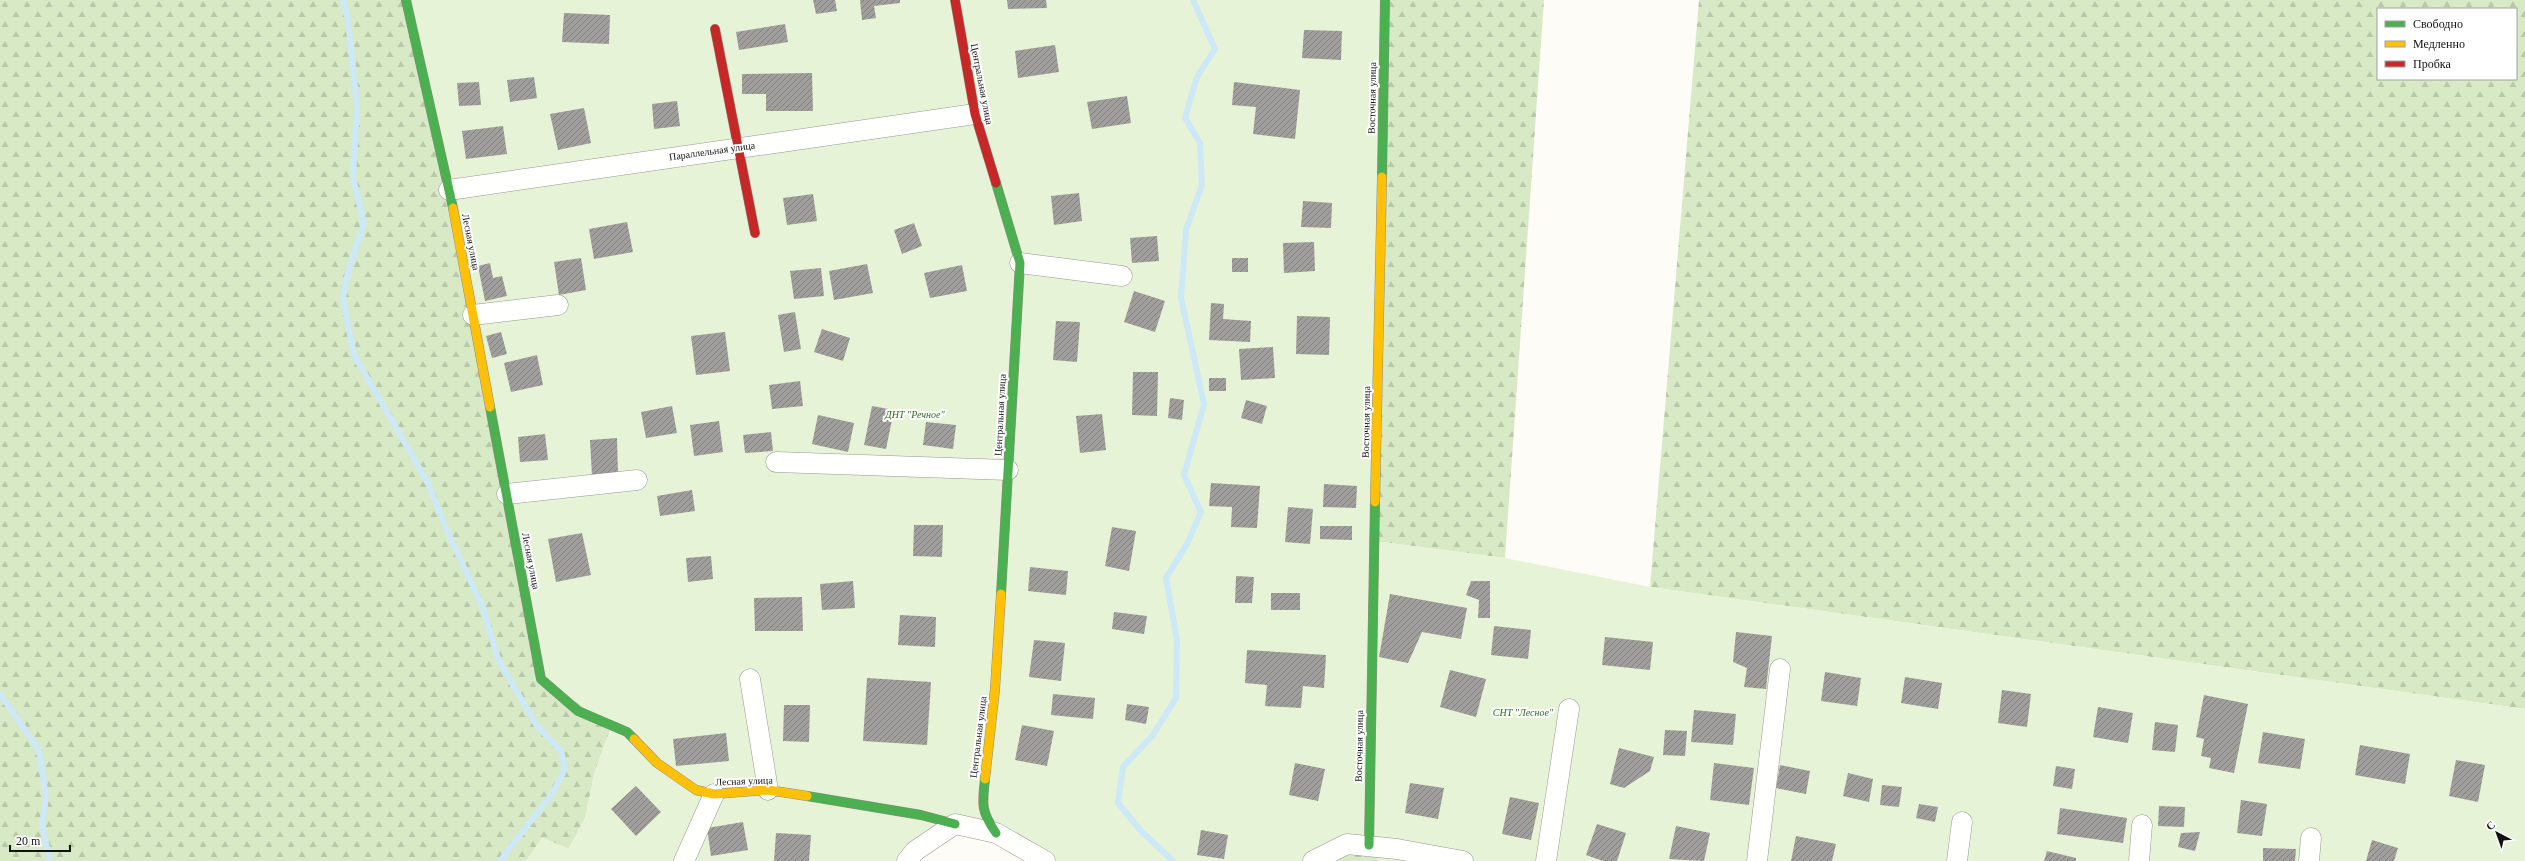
<svg xmlns="http://www.w3.org/2000/svg" width="2525" height="861" viewBox="0 0 2525 861" font-family="Georgia,serif">
  <style>
    .forest { fill: url(#forest-firs); fill-rule: evenodd }
    .garden { fill: #e7f3d7 }
    .lines { fill: none; stroke-linecap: round; stroke-linejoin: round }
    .stream { stroke: #cde8f7; stroke-width: 6 }
    .building { fill: url(#building-hatch) }
    .street-casing { stroke: #979795; stroke-width: 21 }
    .fast-casing { stroke: #8e8d8b; stroke-width: 10 }
    .slow-casing { stroke: #8e8d8b; stroke-width: 10 }
    .jam-casing { stroke: #8e8d8b; stroke-width: 10 }
    .street { stroke: #fffffe; stroke-width: 20 }
    .fast { stroke: #4caf50; stroke-width: 9 }
    .slow { stroke: #ffc107; stroke-width: 9 }
    .jam { stroke: #c62828; stroke-width: 9 }
    .labels { text-anchor: middle; dominant-baseline: central; stroke-width: 4; stroke-linejoin: round; paint-order: stroke }
    .street-label { font-size: 10px; fill: #111; stroke: #fff }
    .park-label { font-size: 10px; font-style: italic; fill: #2f6b1f; stroke: #fff }
  </style>
  <defs>
    <pattern id="forest-firs" width="22" height="20" patternUnits="userSpaceOnUse"><rect width="22" height="20" fill="#d8eac5"/><path d="M5 1l3.5 6h-7zM16 11l3.5 6h-7z" fill="#b8c8a8"/></pattern>
    <pattern id="building-hatch" width="6" height="6" patternUnits="userSpaceOnUse"><rect width="6" height="6" fill="#a19f9c"/><path d="M-1 1l2-2M0 6l6-6M5 7l2-2" fill="none" stroke="#82807e"/></pattern>
  </defs>
  <rect width="100%" height="100%" fill="#fdfcf7"/>
  <g class="forest">
    <path d="M0 0H406L612 725 595 771 585 818 569 849 542 838 526 861H0Z"/>
    <path d="M1385 0H1544L1505 558 1374 541Z"/>
    <path d="M1699 0H2525V709L1650 587ZM2378 9H2516V79H2378Z"/>
    <path d="M1374 846 1378 861H1313Z"/>
  </g>
  <path class="garden" d="M406 0H1385L1374 541 1505 558 1650 587 2525 709V861H1378L1373 846 1313 861H1045L962 825 907 861H526L542 838 569 849 585 818 595 771 612 726 541 679Z"/>
  <g class="lines">
    <g class="stream">
      <path d="M343 0 348 20 357 107 353 178 364 223 348 272 343 298 354 355 428 483 448 533 483 608 498 659 537 726 561 751 565 769 552 794 500 861"/>
      <path d="M0 694 39 750 46 797 42 826 50 861"/>
      <path d="M1173 861 1142 832 1118 803 1123 767 1153 735 1176 698 1177 640 1166 578 1187 544 1201 512 1184 475 1204 404 1181 298 1186 230 1202 185 1200 143 1185 118 1197 77 1215 49 1193 0"/>
    </g>
  </g>
  <g class="building">
    <path d="M813 0H835L837 11 816 14Z"/>
    <path d="M860 0H900V3L874 6 876 18 862 20Z"/>
    <path d="M1007 0H1046L1047 8 1008 9Z"/>
    <path d="M564 13 610 15 609 44 562 42Z"/>
    <path d="M785 24 788 42 739 50 736 32Z"/>
    <path d="M1304 30 1342 31 1341 60 1302 58Z"/>
    <path d="M1055 45 1059 72 1018 78 1015 51Z"/>
    <path d="M812 73 813 111H766V94H742V74Z"/>
    <path d="M534 77 537 98 510 102 507 80Z"/>
    <path d="M479 82 481 105 459 106 457 83Z"/>
    <path d="M1234 82 1300 90 1295 139 1253 134 1256 107 1232 105Z"/>
    <path d="M1127 96 1131 123 1092 129 1087 102Z"/>
    <path d="M677 101 680 126 654 129 652 104Z"/>
    <path d="M584 108 591 143 558 150 550 114Z"/>
    <path d="M503 126 507 154 466 159 462 131Z"/>
    <path d="M1079 193 1082 221 1054 225 1051 196Z"/>
    <path d="M813 194 817 221 787 225 783 198Z"/>
    <path d="M1303 201 1332 203 1331 228 1301 227Z"/>
    <path d="M627 222 633 252 594 259 589 229Z"/>
    <path d="M914 223 922 246 902 254 894 230Z"/>
    <path d="M1157 236 1159 261 1132 263 1130 238Z"/>
    <path d="M1314 242 1315 271 1284 273 1283 243Z"/>
    <path d="M581 258 586 290 559 295 554 262Z"/>
    <rect x="1232" y="258" width="16" height="14"/>
    <path d="M490 263 493 278 502 276 507 296 485 301 478 266Z"/>
    <path d="M867 264 873 293 834 300 829 271Z"/>
    <path d="M962 265 967 291 930 298 924 273Z"/>
    <path d="M821 268 824 296 794 299 790 271Z"/>
    <path d="M1134 291 1165 301 1155 332 1124 322Z"/>
    <path d="M1211 303 1224 304 1223 319 1251 321 1250 342 1209 340Z"/>
    <path d="M795 312 801 349 784 352 778 315Z"/>
    <path d="M1297 316 1330 317 1329 355 1296 354Z"/>
    <path d="M1056 321 1080 322 1077 362 1053 360Z"/>
    <path d="M822 329 850 338 843 361 814 352Z"/>
    <path d="M501 332 507 354 492 358 486 336Z"/>
    <path d="M725 332 730 371 696 375 691 336Z"/>
    <path d="M1273 347 1275 378 1241 380 1239 349Z"/>
    <path d="M537 355 543 385 511 392 504 363Z"/>
    <path d="M1133 372H1158L1157 416 1132 415Z"/>
    <rect x="1209" y="378" width="17" height="13"/>
    <path d="M800 381 803 406 772 409 769 385Z"/>
    <path d="M1170 398 1184 400 1182 420 1168 418Z"/>
    <path d="M1246 400 1267 406 1262 424 1241 418Z"/>
    <path d="M672 406 677 433 646 438 641 412Z"/>
    <path d="M872 406 894 410 886 449 864 445Z"/>
    <path d="M1102 414 1106 450 1080 453 1076 416Z"/>
    <path d="M818 415 854 423 848 452 812 444Z"/>
    <path d="M719 421 723 452 694 456 690 425Z"/>
    <path d="M926 422 956 425 953 449 923 445Z"/>
    <path d="M771 432 773 451 745 453 743 435Z"/>
    <path d="M545 434 548 460 520 462 518 437Z"/>
    <path d="M617 438 618 474 592 476 590 440Z"/>
    <path d="M1211 483 1260 486 1257 528 1231 527 1232 507 1209 506Z"/>
    <path d="M1324 484 1357 486 1356 508 1323 507Z"/>
    <path d="M692 490 695 511 660 516 657 496Z"/>
    <path d="M1288 507 1313 509 1310 544 1285 542Z"/>
    <path d="M914 525H943L942 557 913 556Z"/>
    <path d="M1320 526H1352V540L1320 539Z"/>
    <path d="M1112 527 1136 531 1129 571 1105 566Z"/>
    <path d="M582 533 591 575 556 582 548 539Z"/>
    <path d="M711 556 713 579 688 582 686 558Z"/>
    <path d="M1030 567 1068 571 1066 595 1028 591Z"/>
    <path d="M1236 576 1254 577 1252 603H1235Z"/>
    <path d="M853 581 855 608 822 610 820 584Z"/>
    <path d="M1471 581H1490V618H1478L1479 600 1466 595Z"/>
    <rect x="1271" y="593" width="29" height="17"/>
    <path d="M1390 594 1467 608 1461 639 1422 632 1408 663 1379 657Z"/>
    <path d="M802 597 803 631H755L754 598Z"/>
    <path d="M1114 612 1147 616 1144 634 1112 629Z"/>
    <path d="M900 615 936 617 935 647 898 645Z"/>
    <path d="M1494 626 1531 630 1528 659 1491 655Z"/>
    <path d="M1736 632 1772 636 1766 689 1744 687 1747 668 1733 662Z"/>
    <path d="M1605 637 1653 642 1650 670 1602 665Z"/>
    <path d="M1034 640 1065 643 1061 681 1029 677Z"/>
    <path d="M1247 650 1326 655 1324 688 1303 686 1301 708 1265 706 1267 685 1245 683Z"/>
    <path d="M1450 670 1486 679 1476 717 1440 707Z"/>
    <path d="M1825 672 1861 678 1857 706 1821 701Z"/>
    <path d="M1905 677 1942 683 1938 709 1901 703Z"/>
    <path d="M867 678 931 682 927 745 863 741Z"/>
    <path d="M2002 690 2031 694 2027 727 1998 723Z"/>
    <path d="M1053 694 1095 698 1093 719 1051 715Z"/>
    <path d="M2204 695 2248 704 2234 773 2209 768 2211 758 2201 756 2204 739 2196 737Z"/>
    <path d="M1127 704 1149 707 1146 724 1125 720Z"/>
    <path d="M784 705H810L809 742 783 741Z"/>
    <path d="M2098 707 2133 713 2128 743 2093 737Z"/>
    <path d="M1694 710 1736 714 1733 745 1691 742Z"/>
    <path d="M2155 722 2178 725 2175 752 2152 750Z"/>
    <path d="M1022 725 1054 731 1047 766 1015 760Z"/>
    <path d="M1665 730 1687 731 1685 756 1663 755Z"/>
    <path d="M2263 732 2305 739 2300 769 2258 763Z"/>
    <path d="M726 733 729 761 676 766 673 739Z"/>
    <path d="M2360 745 2410 754 2405 784 2355 775Z"/>
    <path d="M1619 748 1654 757 1650 771 1624 788 1610 784Z"/>
    <path d="M2456 760 2485 765 2478 802 2449 796Z"/>
    <path d="M1295 763 1325 769 1318 801 1289 795Z"/>
    <path d="M1714 763 1754 768 1749 805 1710 800Z"/>
    <path d="M1780 765 1810 771 1806 794 1776 788Z"/>
    <path d="M2056 766 2075 769 2072 789 2053 786Z"/>
    <path d="M1848 773 1873 779 1869 802 1843 796Z"/>
    <path d="M1410 783 1444 788 1438 819 1405 813Z"/>
    <path d="M1882 785 1902 787 1899 807 1880 805Z"/>
    <path d="M636 786 661 812 636 836 611 809Z"/>
    <path d="M1510 797 1539 803 1531 840 1502 834Z"/>
    <path d="M2241 800 2267 804 2262 836 2237 833Z"/>
    <path d="M1919 804 1938 807 1935 822 1916 818Z"/>
    <path d="M2159 806 2185 807 2184 827 2158 826Z"/>
    <path d="M2060 808 2127 818 2123 843 2057 834Z"/>
    <path d="M743 822 748 850 711 856 707 828Z"/>
    <path d="M1597 824 1626 833 1617 861H1603L1586 855Z"/>
    <path d="M1676 826 1710 833 1704 861 1669 859Z"/>
    <path d="M1201 830 1228 835 1224 859 1197 855Z"/>
    <path d="M2200 832 2195 851 2178 847 2181 833Z"/>
    <path d="M776 833 811 835 809 861H774Z"/>
    <path d="M1796 836 1836 844 1832 861H1791Z"/>
    <path d="M2372 840 2398 848 2394 861H2366Z"/>
    <path d="M2263 848 2296 849 2295 861H2263Z"/>
    <path d="M2047 851 2076 858V861H2044Z"/>
  </g>
  <g class="lines">
    <defs>
      <g id="street">
        <path d="M449 190 975 114"/>
        <path d="M1020 263 1122 276"/>
        <path d="M473 315 558 305"/>
        <path d="M776 462 1008 470"/>
        <path d="M507 494 637 480"/>
        <path d="M750 679 768 790"/>
        <path d="M684 861 714 794"/>
        <path d="M907 861 915 851 955 824 996 833 1045 861"/>
        <path d="M1313 861 1347 844 1397 849 1463 861"/>
        <path d="M1546 861 1569 709"/>
        <path d="M1757 861 1780 669"/>
        <path d="M1957 861 1962 822"/>
        <path d="M2139 861 2142 825"/>
        <path d="M2309 861 2311 838"/>
      </g>
      <g id="fast">
        <path d="M406 0 453 208"/>
        <path d="M1382 177 1385 0"/>
        <path d="M996 183 1020 263 1001 594"/>
        <path d="M490 407 541 679 578 711 627 732 634 739"/>
        <path d="M985 779C982 804 981 812 996 833"/>
        <path d="M807 796 921 815 955 824"/>
        <path d="M1369 845 1375 502"/>
      </g>
      <g id="slow">
        <path d="M453 208 490 407"/>
        <path d="M1375 502 1382 177"/>
        <path d="M634 739 657 763 696 790 714 794 768 790 807 796"/>
        <path d="M985 779 995 689 1001 594"/>
      </g>
      <g id="jam">
        <path d="M955 0 975 114 996 183"/>
        <path d="M715 29 755 233"/>
      </g>
    </defs>
    <use href="#street" class="street-casing"/>
    <use href="#fast" class="fast-casing"/>
    <use href="#slow" class="slow-casing"/>
    <use href="#jam" class="jam-casing"/>
    <use href="#street" class="street"/>
    <use href="#fast" class="fast"/>
    <use href="#slow" class="slow"/>
    <use href="#jam" class="jam"/>
  </g>
  <g class="labels">
    <g class="street-label">
      <text transform="translate(982 84) rotate(79)">Центральная улица</text>
      <text transform="translate(1372 98) rotate(-89)">Восточная улица</text>
      <text transform="translate(712 151) rotate(-8)">Параллельная улица</text>
      <text transform="translate(471 242) rotate(79)">Лесная улица</text>
      <text transform="translate(1000 415) rotate(-87)">Центральная улица</text>
      <text transform="translate(1366 422) rotate(-89)">Восточная улица</text>
      <text transform="translate(531 561) rotate(79)">Лесная улица</text>
      <text transform="translate(978 737) rotate(-83)">Центральная улица</text>
      <text transform="translate(1359 746) rotate(-89)">Восточная улица</text>
      <text transform="translate(744 781) rotate(-2)">Лесная улица</text>
    </g>
    <g class="park-label">
      <text x="915" y="414">ДНТ "Речное"</text>
      <text x="1523" y="712">СНТ "Лесное"</text>
    </g>
  </g>
  <rect x="2377" y="8" width="140" height="72" fill="#ffffff" stroke="#a0a0a0"/>
  <rect x="2385" y="21" width="20" height="6" fill="#4caf50" stroke="#a0a0a0"/>
  <text x="2413" y="28" font-size="12" fill="#111111">Свободно</text>
  <rect x="2385" y="41" width="20" height="6" fill="#ffc107" stroke="#a0a0a0"/>
  <text x="2413" y="48" font-size="12" fill="#111111">Медленно</text>
  <rect x="2385" y="61" width="20" height="6" fill="#c62828" stroke="#a0a0a0"/>
  <text x="2413" y="68" font-size="12" fill="#111111">Пробка</text>
  <g transform="translate(2497 833) rotate(319)" stroke="#ffffff" stroke-width="3" paint-order="stroke">
  <path d="M0-3L7 15L0 10L-7 15Z" fill="#111111"/>
  <text y="-6" font-size="11" font-weight="bold" text-anchor="middle" fill="#111111">С</text>
  </g>
  <path d="M10 845v6h60v-6" fill="none" stroke="#111111" stroke-width="2"/>
  <text x="16" y="845" font-size="12" fill="#111111" stroke="#ffffff" stroke-width="3" paint-order="stroke">20 m</text>
</svg>
